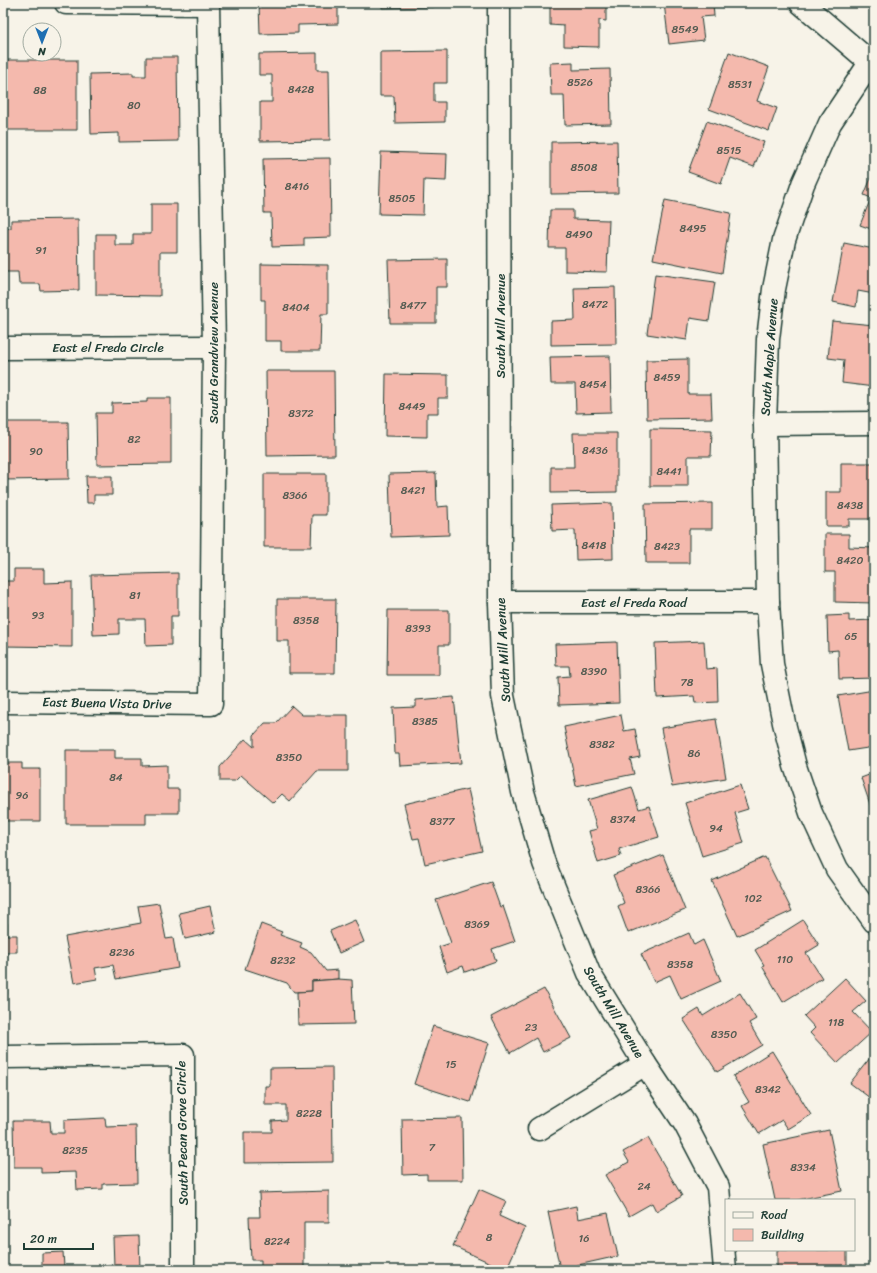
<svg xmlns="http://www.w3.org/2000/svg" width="877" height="1273" viewBox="0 0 877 1273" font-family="Sriracha,sans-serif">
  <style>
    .building { fill: #f4b9ad; stroke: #1f3d34 }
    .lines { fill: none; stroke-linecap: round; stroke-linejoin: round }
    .street-casing { stroke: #1f3d34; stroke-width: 25 }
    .street { stroke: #f7f3e8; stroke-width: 22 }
    .labels { text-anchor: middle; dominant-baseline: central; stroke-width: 3; stroke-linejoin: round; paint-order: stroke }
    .number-label { font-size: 11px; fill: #545c52 }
    .street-label { font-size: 13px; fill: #1f3d34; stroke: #f7f3e8 }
  </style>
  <rect width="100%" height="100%" fill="#f7f3e8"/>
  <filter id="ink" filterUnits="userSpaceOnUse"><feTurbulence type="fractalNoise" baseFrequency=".025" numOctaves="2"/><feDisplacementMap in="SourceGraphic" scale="8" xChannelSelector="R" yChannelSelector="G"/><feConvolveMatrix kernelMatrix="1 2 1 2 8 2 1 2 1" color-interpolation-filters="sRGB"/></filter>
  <g filter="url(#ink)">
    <g class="building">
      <path d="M259 3H338V24L298 25V33L260 34Z"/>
      <path d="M382 3H434V7L382 8Z"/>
      <path d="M550 3H606V21L599 20V47L564 46V26L550 25Z"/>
      <path d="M664 3H713L714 16 701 17 704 40 669 44Z"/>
      <path d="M447 51V83H434V102H445V122L395 123 394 96H380V52Z"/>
      <path d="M729 52 769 67 757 101 777 108 769 131 709 109Z"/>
      <path d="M317 53V70H329L330 140 260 141V102H272V75H259V54Z"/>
      <path d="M146 57H177L178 141 119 142V133L91 134 90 74 133 73V76H146Z"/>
      <path d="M3 60H77V130H4Z"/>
      <path d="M573 62V70L610 69 611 124 565 125 564 95H551L550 63Z"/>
      <path d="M707 121 764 142 754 167 730 158 721 184 688 172Z"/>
      <path d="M617 141 618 193 551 194V142Z"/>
      <path d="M381 152 447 154 446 181 424 180 423 215 379 214Z"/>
      <path d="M330 158 331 237 304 238V246L272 247 271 213H264L263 159Z"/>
      <path d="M874 171V230L860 225 871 198 864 195Z"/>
      <path d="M665 200 731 213 722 273 653 259Z"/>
      <path d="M151 204H177V252H160V296L96 295V234H115V245H133V234H151Z"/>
      <path d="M550 210H573V219L609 220 607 272 565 271V248H549Z"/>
      <path d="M78 219 79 290 41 291 40 284H19L18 272H3V229L11 228V220Z"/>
      <path d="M844 243 874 249V294L858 291 856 307 833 302Z"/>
      <path d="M447 259V287H436V323H390L388 260Z"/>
      <path d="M261 264 328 265V314H321L320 351H281V341H265V300H261Z"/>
      <path d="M655 274 715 282 709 321 690 318 687 340 647 334Z"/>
      <path d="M615 287 616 344 551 345V321L575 320 574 288Z"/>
      <path d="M832 321 874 325V387L842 383 844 360 828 358Z"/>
      <path d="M610 356 611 412 576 413 575 384H551L550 357Z"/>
      <path d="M688 359V394H711L712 418 647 419 646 360Z"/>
      <path d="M266 371H334L335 455 267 456Z"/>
      <path d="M386 374 448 375V398H438V413H427V437L385 436Z"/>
      <path d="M147 398H171V464L97 465 96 413H112V403L147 402Z"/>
      <path d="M3 422H68L69 479 3 480Z"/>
      <path d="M650 429 712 430 711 456H688V486H650Z"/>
      <path d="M573 433H617V492L551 493V467H574Z"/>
      <path d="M841 463H874V519H849V526H826V492H841Z"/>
      <path d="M436 473 437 507 448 506 449 535 391 537 389 474Z"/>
      <path d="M264 474H326V515H312L311 547H264Z"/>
      <path d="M86 476H112V495H94V503H87Z"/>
      <path d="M612 503 613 559 576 560 575 530 552 531 551 505Z"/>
      <path d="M712 503V529H689V563H646L645 504Z"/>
      <path d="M825 534H849V547L874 548V603L835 602V572H825Z"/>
      <path d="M14 569H44V583L72 582V647L3 646V581H14Z"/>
      <path d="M178 573V616H171V645L146 646 145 619H119V634L93 635 91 575Z"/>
      <path d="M277 599H336L335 673H289V641H277Z"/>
      <path d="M388 610H449V645H439V675H387Z"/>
      <path d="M849 615V621L874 620V678L839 679 838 650 828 651 827 616Z"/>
      <path d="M704 641 706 669 717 668 718 702 695 703 694 696 657 698 655 643Z"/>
      <path d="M617 642 619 703 559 705 558 677 570 676 569 666H556L555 644Z"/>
      <path d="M874 690V747L848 751 838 696Z"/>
      <path d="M454 697 461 763 400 766 399 754H395L393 708 416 707V700Z"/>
      <path d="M292 706 302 715H348V771H317L290 801 282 794 273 803 241 775 235 781H220V767L245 739 254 747V735L265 723H276Z"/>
      <path d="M621 715 624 731 635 729 640 757 630 759 634 774 576 786 564 727Z"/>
      <path d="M716 719 726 778 672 787 661 728Z"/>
      <path d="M66 750H115V758H142V766L167 765V789H179V813H146V824H66Z"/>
      <path d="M3 763H22V769H40V821H3Z"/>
      <path d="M874 773V810H872L861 778Z"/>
      <path d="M740 785 748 809 735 813 744 843 702 856 685 803Z"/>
      <path d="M632 787 639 809 649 806 659 837 619 849 621 856 598 863 589 831 597 829 588 800Z"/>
      <path d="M468 789 482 851 425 864 419 838 413 839 404 804Z"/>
      <path d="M663 855 685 910 628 933 618 906 624 903 613 875Z"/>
      <path d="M765 857 792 911 737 936 712 881Z"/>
      <path d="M491 882 500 907 503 906 515 941 492 949 496 961 465 972 463 966 447 972 439 947 451 943 436 900Z"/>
      <path d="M159 903 166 939 173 938 178 968 116 979 113 965 95 968 97 979 74 983 65 937 141 923 138 906Z"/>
      <path d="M210 906 216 932 185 939 179 913Z"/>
      <path d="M355 920 364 942 339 953 330 931Z"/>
      <path d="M803 920 819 945 806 953 822 978 783 1002 762 966 764 965 755 950Z"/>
      <path d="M3 923H7V935H17V952H7V995H3Z"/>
      <path d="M261 924 282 932 280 935 302 943 300 947 311 952 326 971 338 970V979L312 981V991L294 992 287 983 245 969Z"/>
      <path d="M689 933 694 945 703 940 721 981 681 999 670 975 654 982 641 954Z"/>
      <path d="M845 978 866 1001 853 1012 872 1032 838 1063 810 1033 815 1028 804 1016Z"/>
      <path d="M338 979 352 980 354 1024 298 1025 297 992 312 991V981Z"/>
      <path d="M544 989 571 1038 543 1052 536 1038 510 1053 491 1017Z"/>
      <path d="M740 993 756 1019 749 1023 762 1045 717 1072 683 1019 699 1009 703 1016Z"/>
      <path d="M433 1026 489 1043 470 1102 414 1084Z"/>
      <path d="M772 1051 811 1115 788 1129 782 1120 759 1134 742 1106 749 1102 733 1076Z"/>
      <path d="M874 1053V1101L850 1083Z"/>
      <path d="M332 1067 333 1162 244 1163V1132H272V1121L286 1120V1105H265V1086H270V1068Z"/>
      <path d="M105 1118 106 1127 136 1126 137 1183 103 1184V1189L77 1190 76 1172 41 1173V1167H14L13 1121H50L51 1133H64V1120Z"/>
      <path d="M462 1118 463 1180H427V1174L403 1175 402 1119Z"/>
      <path d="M829 1130 842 1191 797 1200H775L763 1144Z"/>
      <path d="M648 1138 682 1196 656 1211 652 1203 629 1216 605 1175 629 1162 623 1152Z"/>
      <path d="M479 1189 506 1201 499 1216 525 1228 506 1270 453 1246Z"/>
      <path d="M329 1191V1222H304V1270H261V1260H251L249 1217H260L259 1193Z"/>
      <path d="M576 1206 578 1219 608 1213 618 1256 560 1269 548 1212Z"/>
      <path d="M139 1236 140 1270H42V1253L63 1252 64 1267 114 1266 113 1237Z"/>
      <rect x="777" y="1250" width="70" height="20"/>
    </g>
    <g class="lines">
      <defs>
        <g id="street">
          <path d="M66 3 208 4"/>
          <path d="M499 3 500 602 503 696 523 792 544 863 589 973 645 1064 685 1124 718 1187 725 1270"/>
          <path d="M801 3 870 62"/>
          <path d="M874 57 830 123 803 184 784 240 774 289 768 339 765 424 768 602 772 664 784 723 795 766 811 813 837 869 874 921"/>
          <path d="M3 348 214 347"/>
          <path d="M765 424 874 423"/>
          <path d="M500 602H768"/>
          <path d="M3 702 211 704 214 347 208 3"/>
          <path d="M3 1057 183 1055V1270"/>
          <path d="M539 1129 645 1064"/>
        </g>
      </defs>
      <use href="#street" class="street-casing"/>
      <use href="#street" class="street"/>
    </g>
  </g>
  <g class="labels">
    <g class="number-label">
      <text x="685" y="29">8549</text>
      <text x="580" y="82">8526</text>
      <text x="740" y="84">8531</text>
      <text x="301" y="89">8428</text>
      <text x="40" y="90">88</text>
      <text x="134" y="105">80</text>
      <text x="729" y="150">8515</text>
      <text x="584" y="167">8508</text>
      <text x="297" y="186">8416</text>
      <text x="402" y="198">8505</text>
      <text x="693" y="228">8495</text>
      <text x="579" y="234">8490</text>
      <text x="41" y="250">91</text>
      <text x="595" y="304">8472</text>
      <text x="413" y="305">8477</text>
      <text x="296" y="307">8404</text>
      <text x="667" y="377">8459</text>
      <text x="593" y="384">8454</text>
      <text x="412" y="406">8449</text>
      <text x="301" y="413">8372</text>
      <text x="134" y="439">82</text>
      <text x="595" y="450">8436</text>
      <text x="36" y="451">90</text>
      <text x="669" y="471">8441</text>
      <text x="413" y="490">8421</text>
      <text x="295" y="495">8366</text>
      <text x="850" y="505">8438</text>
      <text x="594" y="545">8418</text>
      <text x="667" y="546">8423</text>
      <text x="850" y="560">8420</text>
      <text x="135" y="595">81</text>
      <text x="38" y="615">93</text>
      <text x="306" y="620">8358</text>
      <text x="418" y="628">8393</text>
      <text x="851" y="636">65</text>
      <text x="594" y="671">8390</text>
      <text x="687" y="682">78</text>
      <text x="425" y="721">8385</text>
      <text x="602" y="744">8382</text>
      <text x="694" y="753">86</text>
      <text x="289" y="757">8350</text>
      <text x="116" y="777">84</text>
      <text x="22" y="795">96</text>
      <text x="623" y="819">8374</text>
      <text x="442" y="821">8377</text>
      <text x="716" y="828">94</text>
      <text x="648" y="889">8366</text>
      <text x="753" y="898">102</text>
      <text x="477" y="924">8369</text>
      <text x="122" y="952">8236</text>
      <text x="785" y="959">110</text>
      <text x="283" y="960">8232</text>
      <text x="680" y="964">8358</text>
      <text x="836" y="1022">118</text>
      <text x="531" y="1027">23</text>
      <text x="724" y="1034">8350</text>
      <text x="451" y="1064">15</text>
      <text x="768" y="1089">8342</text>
      <text x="309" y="1113">8228</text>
      <text x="432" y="1147">7</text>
      <text x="75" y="1150">8235</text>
      <text x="803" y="1167">8334</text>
      <text x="644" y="1186">24</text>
      <text x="489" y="1237">8</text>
      <text x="584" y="1238">16</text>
      <text x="277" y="1241">8224</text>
    </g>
    <g class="street-label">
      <text transform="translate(500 326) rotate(-90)">South Mill Avenue</text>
      <text x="108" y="347">East el Freda Circle</text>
      <text transform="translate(213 353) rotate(-90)">South Grandview Avenue</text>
      <text transform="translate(769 357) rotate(-86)">South Maple Avenue</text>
      <text x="634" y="602">East el Freda Road</text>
      <text transform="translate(503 650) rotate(-93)">South Mill Avenue</text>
      <text transform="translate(107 703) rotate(1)">East Buena Vista Drive</text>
      <text transform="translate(614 1012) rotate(59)">South Mill Avenue</text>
      <text transform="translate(182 1133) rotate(-91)">South Pecan Grove Circle</text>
    </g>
  </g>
  <rect width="877" height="1273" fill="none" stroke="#f7f3e8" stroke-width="16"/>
  <rect x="8" y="8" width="861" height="1257" fill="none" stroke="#1f3d34" stroke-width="1.5" filter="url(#ink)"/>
  <rect x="725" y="1199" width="130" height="52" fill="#f7f3e8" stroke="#a1aaa0"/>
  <rect x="733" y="1212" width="20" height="6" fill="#f7f3e8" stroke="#a1aaa0"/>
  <text x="761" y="1219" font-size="12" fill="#1f3d34">Road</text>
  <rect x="733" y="1229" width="20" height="12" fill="#f4b9ad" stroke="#a1aaa0"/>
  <text x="761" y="1239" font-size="12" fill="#1f3d34">Building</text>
  <g transform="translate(42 42) rotate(180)"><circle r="19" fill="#f7f3e8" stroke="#a1aaa0"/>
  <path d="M0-3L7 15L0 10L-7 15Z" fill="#1f6fb2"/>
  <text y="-6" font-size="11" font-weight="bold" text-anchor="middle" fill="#1f3d34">N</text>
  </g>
  <path d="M24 1243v6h69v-6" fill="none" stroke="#1f3d34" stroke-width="2"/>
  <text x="30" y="1243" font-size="12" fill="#1f3d34" stroke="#f7f3e8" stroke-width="3" paint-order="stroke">20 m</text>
</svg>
